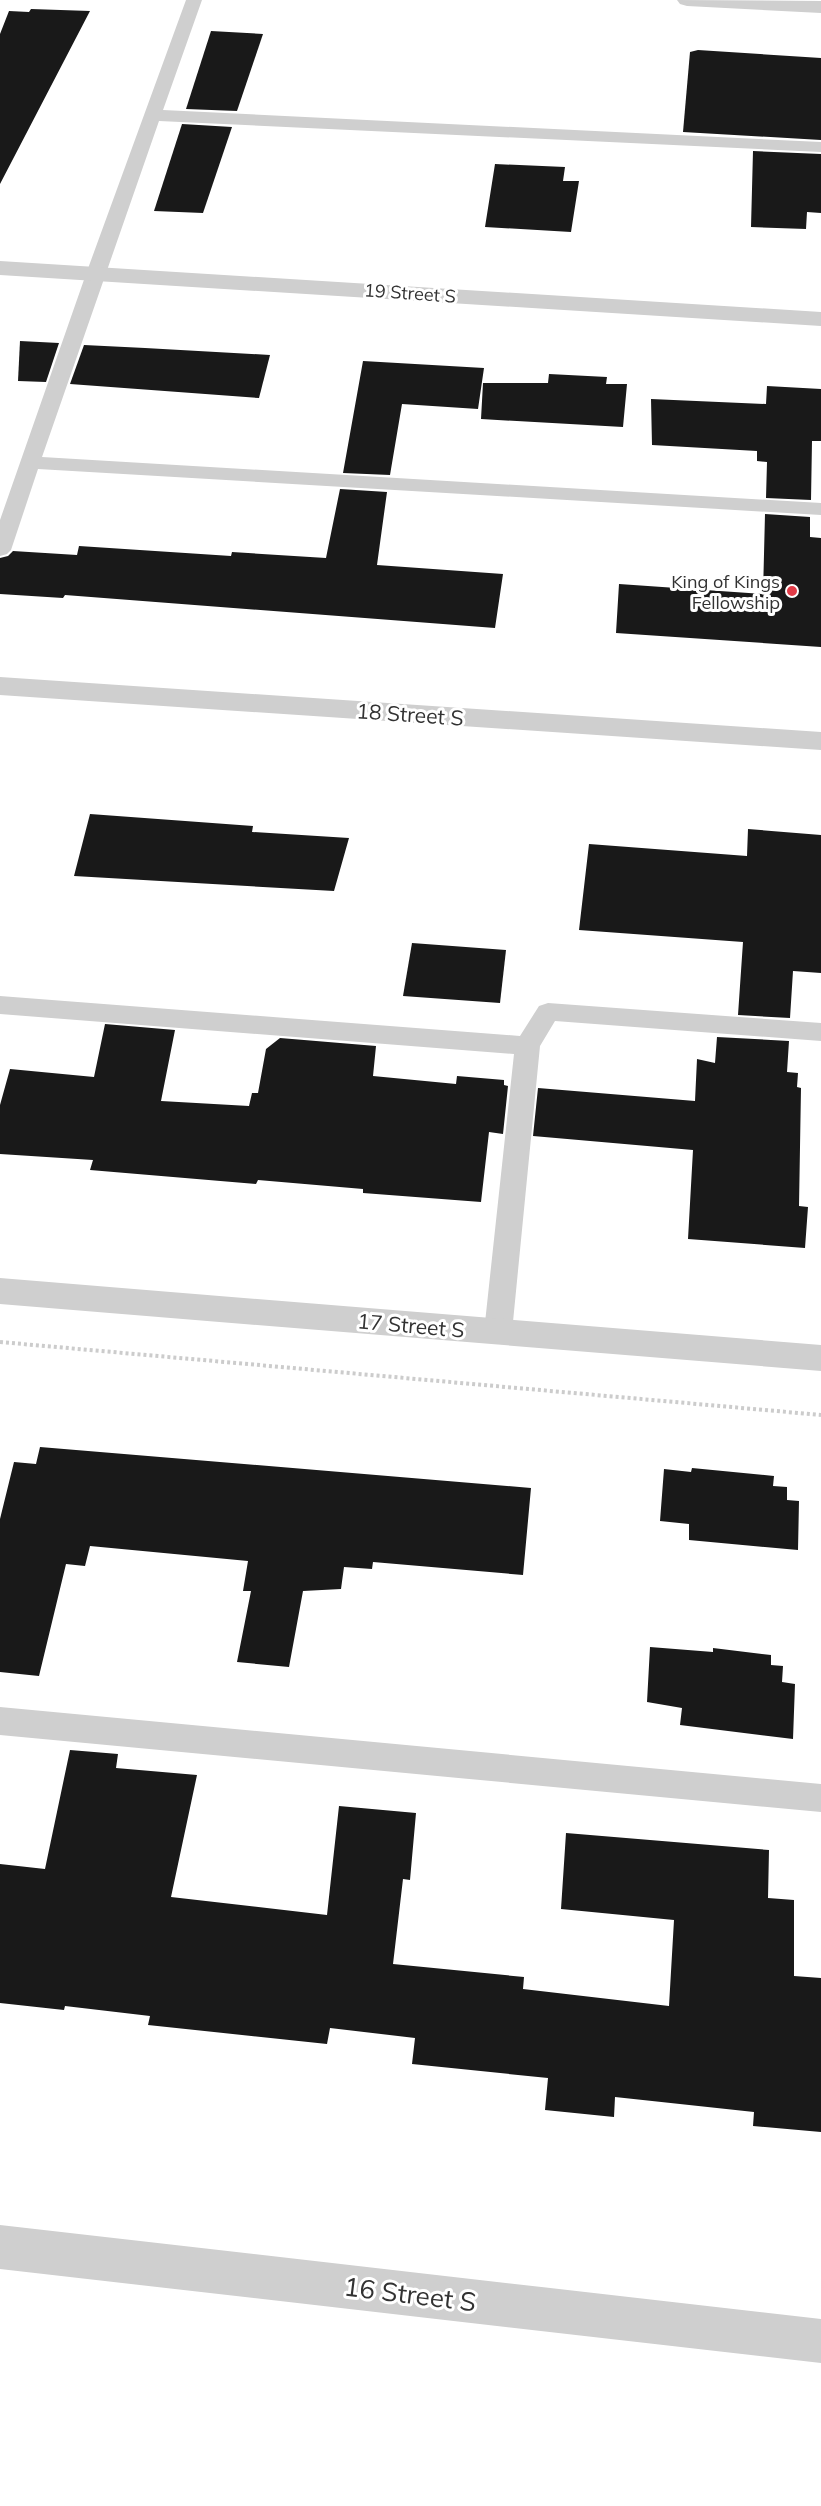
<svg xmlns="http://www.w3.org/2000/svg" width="821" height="2506" viewBox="0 0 821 2506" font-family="Mulish,sans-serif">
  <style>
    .building { fill: #191919 }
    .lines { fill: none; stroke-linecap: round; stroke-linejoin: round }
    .path { stroke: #ccc; stroke-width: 4; stroke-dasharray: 3 3; stroke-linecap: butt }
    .lane { fill: #cfcfcf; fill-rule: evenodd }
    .street { fill: #cfcfcf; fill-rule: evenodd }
    .poi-dot { fill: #e23c48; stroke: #fff; stroke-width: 2 }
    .labels { text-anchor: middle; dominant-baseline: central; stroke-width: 6; stroke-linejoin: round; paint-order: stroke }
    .far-street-label { font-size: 18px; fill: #323232; stroke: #fff }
    .far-poi-label { font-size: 18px; fill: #323232; stroke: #fff; text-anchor: end }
    .street-label { font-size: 21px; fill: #323232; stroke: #fff }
    .near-street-label { font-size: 26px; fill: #323232; stroke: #fff }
  </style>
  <rect width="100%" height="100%" fill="#fff"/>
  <g class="building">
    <path d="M31 9 90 11 0 184V34L9 11 29 12Z"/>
    <path d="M211 31 263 34 237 111 186 109Z"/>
    <path d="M698 50 821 58V140L683 132 690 52Z"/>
    <path d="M182 124 232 127 203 213 154 211Z"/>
    <path d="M753 151 821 154V213L807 212 806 229 751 227Z"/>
    <path d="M495 164 565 167 563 181H579L571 232 485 227Z"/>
    <path d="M20 341 59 343 46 382 18 381Z"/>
    <path d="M84 345 145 348 270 355 259 398 70 384Z"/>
    <path d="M363 361 484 368 478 409 402 404 390 475 343 473Z"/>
    <path d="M549 374 607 377 606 384H627L623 427 481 419 483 383H548Z"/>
    <path d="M767 386 821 389V441H812L811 500 766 498 767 462 757 461V451L652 445 651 399 766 404Z"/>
    <path d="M340 489 387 492 377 565 503 574 495 628 65 595 63 598 0 594V558L8 556 13 551 77 555 79 546 231 556 232 552 326 558Z"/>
    <path d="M765 514 810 517V537L821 538V647L616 633 619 584 763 594Z"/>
    <path d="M90 814 253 826 252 832 349 838 334 891 74 876Z"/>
    <path d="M748 829 821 835V973L793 971 790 1018 738 1015 743 942 579 930 589 844 747 856Z"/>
    <path d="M412 943 506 950 500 1003 403 996Z"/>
    <path d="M105 1024 175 1030 161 1101 249 1106 252 1093H258L266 1049 280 1038 376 1046 373 1076 456 1084 457 1076 504 1080V1085L508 1086 503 1134 489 1132 481 1202 363 1193V1189L258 1180 256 1184 90 1170 93 1160 0 1154V1105L10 1069 94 1077Z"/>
    <path d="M717 1037 789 1041 787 1072 798 1073 797 1087 801 1088 799 1206 808 1207 805 1248 688 1239 693 1150 533 1136 538 1088 695 1101 697 1059 715 1063Z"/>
    <path d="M40 1447 531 1488 523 1575 373 1562 372 1569 344 1567 341 1589 303 1591 289 1667 237 1662 251 1591H243L248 1561 90 1546 85 1566 66 1564 39 1676 0 1672V1519L14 1462 36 1464Z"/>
    <path d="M692 1468 774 1476 773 1486 787 1487V1500L799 1501 798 1550 689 1540V1524L660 1521 664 1469 691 1472Z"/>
    <path d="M650 1647 713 1652V1648L771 1655V1665L783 1666 782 1682 795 1684 793 1739 680 1725 682 1708 647 1702Z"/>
    <path d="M70 1750 118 1754 116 1768 197 1775 171 1897 327 1915 339 1806 416 1813 410 1880 403 1879 393 1964 524 1977 523 1989 669 2006 674 1920 561 1909 566 1833 769 1850 768 1898 794 1900V1976L821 1978V2132L753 2126 754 2112 615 2097 614 2117 545 2110 548 2078 412 2064 415 2038 330 2028 327 2044 148 2025 150 2016 65 2006 64 2010 0 2003V1864L45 1869Z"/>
  </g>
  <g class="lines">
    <path class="path" d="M0 1342 821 1415"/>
    <g class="lane">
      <path d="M186 0H202L163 110 821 142V152L159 121 42 457 821 503V515L38 469 11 550 7 554 0 556V520L86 274Z"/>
      <path d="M0 996 520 1036 539 1006 548 1003 821 1023V1041L555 1021 540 1046 512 1332 508 1340 498 1343 488 1340 484 1332 514 1054 0 1014Z"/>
      <path d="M0 1707 821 1784V1812L0 1735Z"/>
    </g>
    <g class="street">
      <path d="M677 0 821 1V13L687 6 680 4Z"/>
      <path d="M0 261 821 312V326L0 275Z"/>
      <path d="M0 677 821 732V750L0 695Z"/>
      <path d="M0 1278 821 1345V1371L0 1304Z"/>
      <path d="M0 2225 821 2319V2363L0 2269Z"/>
    </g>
  </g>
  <circle class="poi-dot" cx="792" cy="591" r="6"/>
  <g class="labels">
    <g class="far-street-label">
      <text transform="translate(410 293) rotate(4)">19 Street S</text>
    </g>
    <g class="far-poi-label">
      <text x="780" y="581">King of Kings<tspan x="780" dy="21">Fellowship</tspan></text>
    </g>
    <g class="street-label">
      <text transform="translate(410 714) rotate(4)">18 Street S</text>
      <text transform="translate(411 1325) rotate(5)">17 Street S</text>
    </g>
    <g class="near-street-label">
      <text transform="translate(410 2294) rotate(7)">16 Street S</text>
    </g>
  </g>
</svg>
